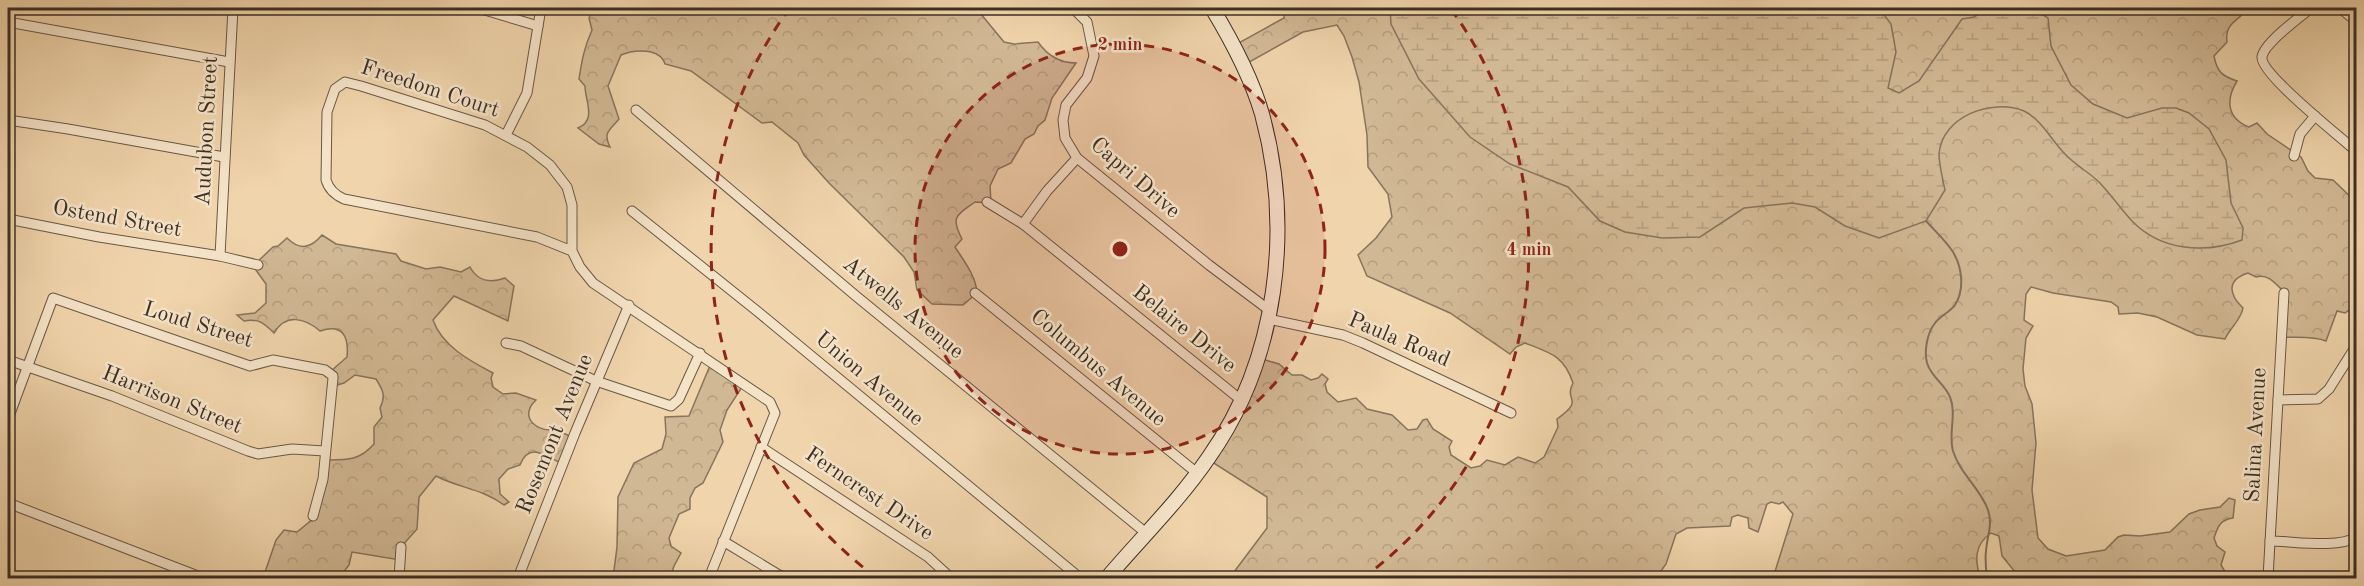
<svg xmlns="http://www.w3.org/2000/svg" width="2364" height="586" viewBox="0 0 2364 586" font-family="'Old Standard TT',serif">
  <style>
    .forest { fill: url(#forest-crowns); stroke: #86745c; stroke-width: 1.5 }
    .wetland { fill: url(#wetland-marsh); stroke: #86745c; stroke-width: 1.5 }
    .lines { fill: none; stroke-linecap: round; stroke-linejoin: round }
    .stream { stroke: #83705a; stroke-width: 2 }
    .minor-casing { stroke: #695846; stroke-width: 11 }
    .secondary-casing { stroke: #3c2f25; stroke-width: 16 }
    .minor { stroke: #f5e3c8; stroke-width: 9 }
    .secondary { stroke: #f5e3c8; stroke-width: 14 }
    .ring { fill: none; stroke: #8f2418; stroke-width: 3; stroke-dasharray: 10 8 }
    .labels { text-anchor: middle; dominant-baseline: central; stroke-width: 5; stroke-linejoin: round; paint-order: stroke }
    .street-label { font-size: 22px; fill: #3c2f25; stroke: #f5e3c8 }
    .centre { fill: #8f2418; stroke: #f5e3c8; stroke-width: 3 }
    .ring-label { font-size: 18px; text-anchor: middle; font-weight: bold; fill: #8f2418; stroke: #f5e3c8; stroke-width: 5; stroke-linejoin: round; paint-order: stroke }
  </style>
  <defs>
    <pattern id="forest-crowns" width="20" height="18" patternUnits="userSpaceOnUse" patternTransform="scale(1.5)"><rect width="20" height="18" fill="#d1b894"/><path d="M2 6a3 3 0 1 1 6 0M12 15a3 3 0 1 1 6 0" fill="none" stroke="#b49e7f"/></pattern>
    <pattern id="wetland-marsh" width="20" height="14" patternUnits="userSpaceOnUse" patternTransform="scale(1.5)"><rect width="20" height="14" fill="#d1b894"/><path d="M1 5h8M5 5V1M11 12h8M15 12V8" fill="none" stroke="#b49e7f"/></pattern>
  </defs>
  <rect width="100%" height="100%" fill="#f0d4ab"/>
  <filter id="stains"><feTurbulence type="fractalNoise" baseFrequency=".00333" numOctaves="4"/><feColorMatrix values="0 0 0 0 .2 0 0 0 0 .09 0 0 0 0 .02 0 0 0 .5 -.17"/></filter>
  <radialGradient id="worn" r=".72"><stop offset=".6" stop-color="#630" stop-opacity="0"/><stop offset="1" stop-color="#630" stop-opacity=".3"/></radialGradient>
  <g class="forest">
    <path d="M593 8H888L892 10 895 8H976L1004 42 1014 44 1038 42C1047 55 1060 63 1076 63L1052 98 1045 120 1038 126 1034 134 1025 139 1011 163 998 169 990 186 991 203 975 202C957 215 950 216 962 239L955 247C964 261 976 276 977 293L963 305 932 304 917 290 914 272 904 257 829 183 804 155 798 143 772 122 762 123 691 71 665 64C660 48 635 49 621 55L608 86 619 119C609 131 603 132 610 147L599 144 578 128C597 120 585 101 585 86L579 79C582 60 584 48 592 30L589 18Z"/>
    <path d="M1285 8H2239L2242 15C2232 23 2225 28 2227 42L2214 56C2217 72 2222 76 2237 81 2226 99 2226 118 2249 127L2257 123 2267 134 2301 157 2308 171 2315 178 2333 180 2356 202V271L2355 272 2356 305 2345 313 2337 311 2326 341C2314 336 2296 338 2282 337L2284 292C2276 284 2268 273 2256 277L2248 273C2226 280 2229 295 2243 308 2241 320 2230 328 2225 339L2197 335 2157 317 2138 313 2119 314 2118 307 2111 302 2053 293 2031 287 2026 294 2024 320 2033 326 2026 338 2023 369 2025 386 2032 404 2036 443 2032 490 2038 538 2048 549 2066 556 2105 550 2118 537 2124 535 2140 536 2170 532 2189 514 2200 510 2220 507 2229 498 2235 500 2233 518C2220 520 2218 526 2214 538L2217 546 2225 552 2221 565 2229 578H2020L2002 556 1999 536 1991 533C1974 545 1975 560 1980 578H1773L1793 514 1783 502 1779 504 1771 502 1767 504 1758 532 1749 528 1748 518 1738 515 1732 517 1730 526 1687 528 1676 534 1666 564 1656 578H1233L1231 576 1267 528V497L1209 460 1262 359 1279 364 1292 375H1302L1311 380 1318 378 1322 374 1328 379 1325 384 1327 392 1338 402 1356 398 1367 409 1392 415 1408 430 1417 429 1423 420 1427 419 1433 429 1452 441 1449 447 1451 455 1471 468 1480 466 1487 460 1505 465 1518 457 1535 463 1544 457 1558 427 1557 419C1586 398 1563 402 1573 383 1564 356 1551 353 1525 343L1516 347 1510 354 1450 313 1367 276 1358 255 1376 238 1392 217 1388 194 1368 167 1367 135 1359 82 1352 57 1344 36 1337 25 1303 32 1244 65 1235 45 1284 18Z"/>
    <path d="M322 235 336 244 396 254 401 261 426 269 440 267 461 272 470 267C478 282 491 283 505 278L514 286 508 321 454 296 433 320C442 346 470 361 493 373L491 378 493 387 503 394 516 393 536 400C534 402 531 405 530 408 524 422 542 433 554 429L572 437 561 463C544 455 529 442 520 465L508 469 499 479 500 494 509 502 504 505C481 488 461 489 436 476L419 497 417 529 401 547 400 560 352 552 349 565 339 578H263L276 540 284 530 297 532 314 518 325 460C347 460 359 461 374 444V427L382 417 380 408C386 396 383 390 376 379L355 375 344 383 334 386 330 372 347 357C349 337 343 323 320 331 305 318 286 313 274 333 264 323 258 318 244 321L237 315 255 313 266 303V284L253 266 273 247 278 246 287 238C300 251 311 248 322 235Z"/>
    <path d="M711 363 744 384 727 410 720 430 723 442 703 483 695 488 690 498V509L679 514 669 538 671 546 681 553 674 566 670 578H613L617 547 618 497 634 463 662 449 666 434 665 417 689 416Z"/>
  </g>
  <path class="wetland" d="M1390 8H1879L1891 24 1896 52 1888 88 1899 93 1919 81 1962 19 1974 17 1988 8H2032L2048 18 2051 46 2071 85 2093 104 2127 118 2162 108H2176L2189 113 2209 129 2226 160 2231 203 2243 228 2242 240C2205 254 2161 251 2132 221 2121 209 2111 195 2100 183 2089 172 2075 165 2065 154 2052 141 2041 119 2024 111 1992 98 1942 116 1939 154 1939 165 1943 180 1945 190L1926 221 1879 238 1845 226 1815 207 1792 203 1744 208 1700 237 1662 238 1625 232 1600 221 1568 187 1510 164 1470 137 1419 79 1391 24Z"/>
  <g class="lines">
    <path class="stream" d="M1926 221C1935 231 1946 241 1953 252 1962 267 1965 289 1955 305 1950 312 1940 316 1935 323 1927 333 1924 351 1927 363 1931 377 1945 384 1950 397 1957 414 1948 434 1953 451 1960 474 1981 489 1988 510 1993 524 1987 537 1986 551 1985 560 1986 570 1987 578"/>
    <defs>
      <g id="minor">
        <path d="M478 8 538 26"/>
        <path d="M1073 8 1087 22 1094 56 1087 78 1066 105 1063 120 1065 138 1077 158 1209 265 1269 310"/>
        <path d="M2311 8C2300 17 2264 43 2262 57 2260 74 2341 137 2356 151"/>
        <path d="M2340 8 2356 21"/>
        <path d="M8 22 229 62"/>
        <path d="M636 110 856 296 1146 533"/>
        <path d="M8 120 68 129 224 157"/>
        <path d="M506 135 527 93 541 8"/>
        <path d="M2294 156 2300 134 2315 116"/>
        <path d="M987 202 1023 224 1241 400"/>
        <path d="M632 211 757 311 1080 578"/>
        <path d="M8 219 99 237 220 256 258 265"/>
        <path d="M1023 224 1047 191 1077 158"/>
        <path d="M572 251 537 237 344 199C335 195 329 190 326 180L327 112 335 89 345 82 361 86 485 125 527 147 550 165 567 187 572 205V251L580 267 593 283 770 402 775 413 709 578"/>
        <path d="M220 256 233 8"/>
        <path d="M975 293 1197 473"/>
        <path d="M1268 319 1343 335 1363 343 1511 413"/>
        <path d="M506 343 521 346 596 381 671 406 679 399 700 353"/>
        <path d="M8 360 112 396 248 451 258 454 292 449 325 451"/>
        <path d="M2278 400 2318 399 2329 389 2356 346"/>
        <path d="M8 419 53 298 250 366 273 360 325 370 333 376V378L323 479 313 516"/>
        <path d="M761 447 928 557 951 578"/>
        <path d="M8 503 203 578"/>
        <path d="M723 541 784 578"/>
        <path d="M2270 541C2293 541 2338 549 2356 537"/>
        <path d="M399 578 401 547"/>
        <path d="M518 578 575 433 629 305"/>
        <path d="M2268 578 2284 293"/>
      </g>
      <path id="secondary" d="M1107 578C1141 538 1179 501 1209 457 1278 359 1293 228 1262 114 1251 76 1232 41 1212 8"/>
    </defs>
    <use href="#minor" class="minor-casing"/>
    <use href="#secondary" class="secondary-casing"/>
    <use href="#minor" class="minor"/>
    <use href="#secondary" class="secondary"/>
  </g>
  <circle cx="1120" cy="249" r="205" fill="#8f2418" fill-opacity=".12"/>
  <g class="ring">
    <circle cx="1120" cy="249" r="205"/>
    <path d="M877 578A409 409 0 0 1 789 9M1451 9A409 409 0 0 1 1363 578"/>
  </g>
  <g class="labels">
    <g class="street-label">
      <text transform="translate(430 89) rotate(18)">Freedom Court</text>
      <text transform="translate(207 131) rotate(-87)">Audubon Street</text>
      <text transform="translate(1135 178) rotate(41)">Capri Drive</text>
      <text transform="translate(117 219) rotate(10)">Ostend Street</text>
      <text transform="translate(903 308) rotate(39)">Atwells Avenue</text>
      <text transform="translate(198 325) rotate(17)">Loud Street</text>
      <text transform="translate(1184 329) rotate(39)">Belaire Drive</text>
      <text transform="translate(1399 340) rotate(23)">Paula Road</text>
      <text transform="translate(1098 368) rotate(40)">Columbus Avenue</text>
      <text transform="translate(869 379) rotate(40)">Union Avenue</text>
      <text transform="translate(172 400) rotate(22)">Harrison Street</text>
      <text transform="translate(555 434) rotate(-68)">Rosemont Avenue</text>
      <text transform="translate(2256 435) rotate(-87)">Salina Avenue</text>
      <text transform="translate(869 494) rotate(34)">Ferncrest Drive</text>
    </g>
  </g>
  <circle cx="1120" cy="249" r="9" class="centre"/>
  <g class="ring-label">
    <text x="1120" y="50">2 min</text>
    <text x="1529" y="255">4 min</text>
  </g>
  <rect width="2364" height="586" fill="none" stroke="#f0d4ab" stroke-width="30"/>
  <rect x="9" y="9" width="2346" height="568" fill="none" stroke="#3c2f25" stroke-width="3"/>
  <rect x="15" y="15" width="2334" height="556" fill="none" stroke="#3c2f25" stroke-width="1.5"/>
  <rect width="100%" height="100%" filter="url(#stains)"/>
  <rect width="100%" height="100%" fill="url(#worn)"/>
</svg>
